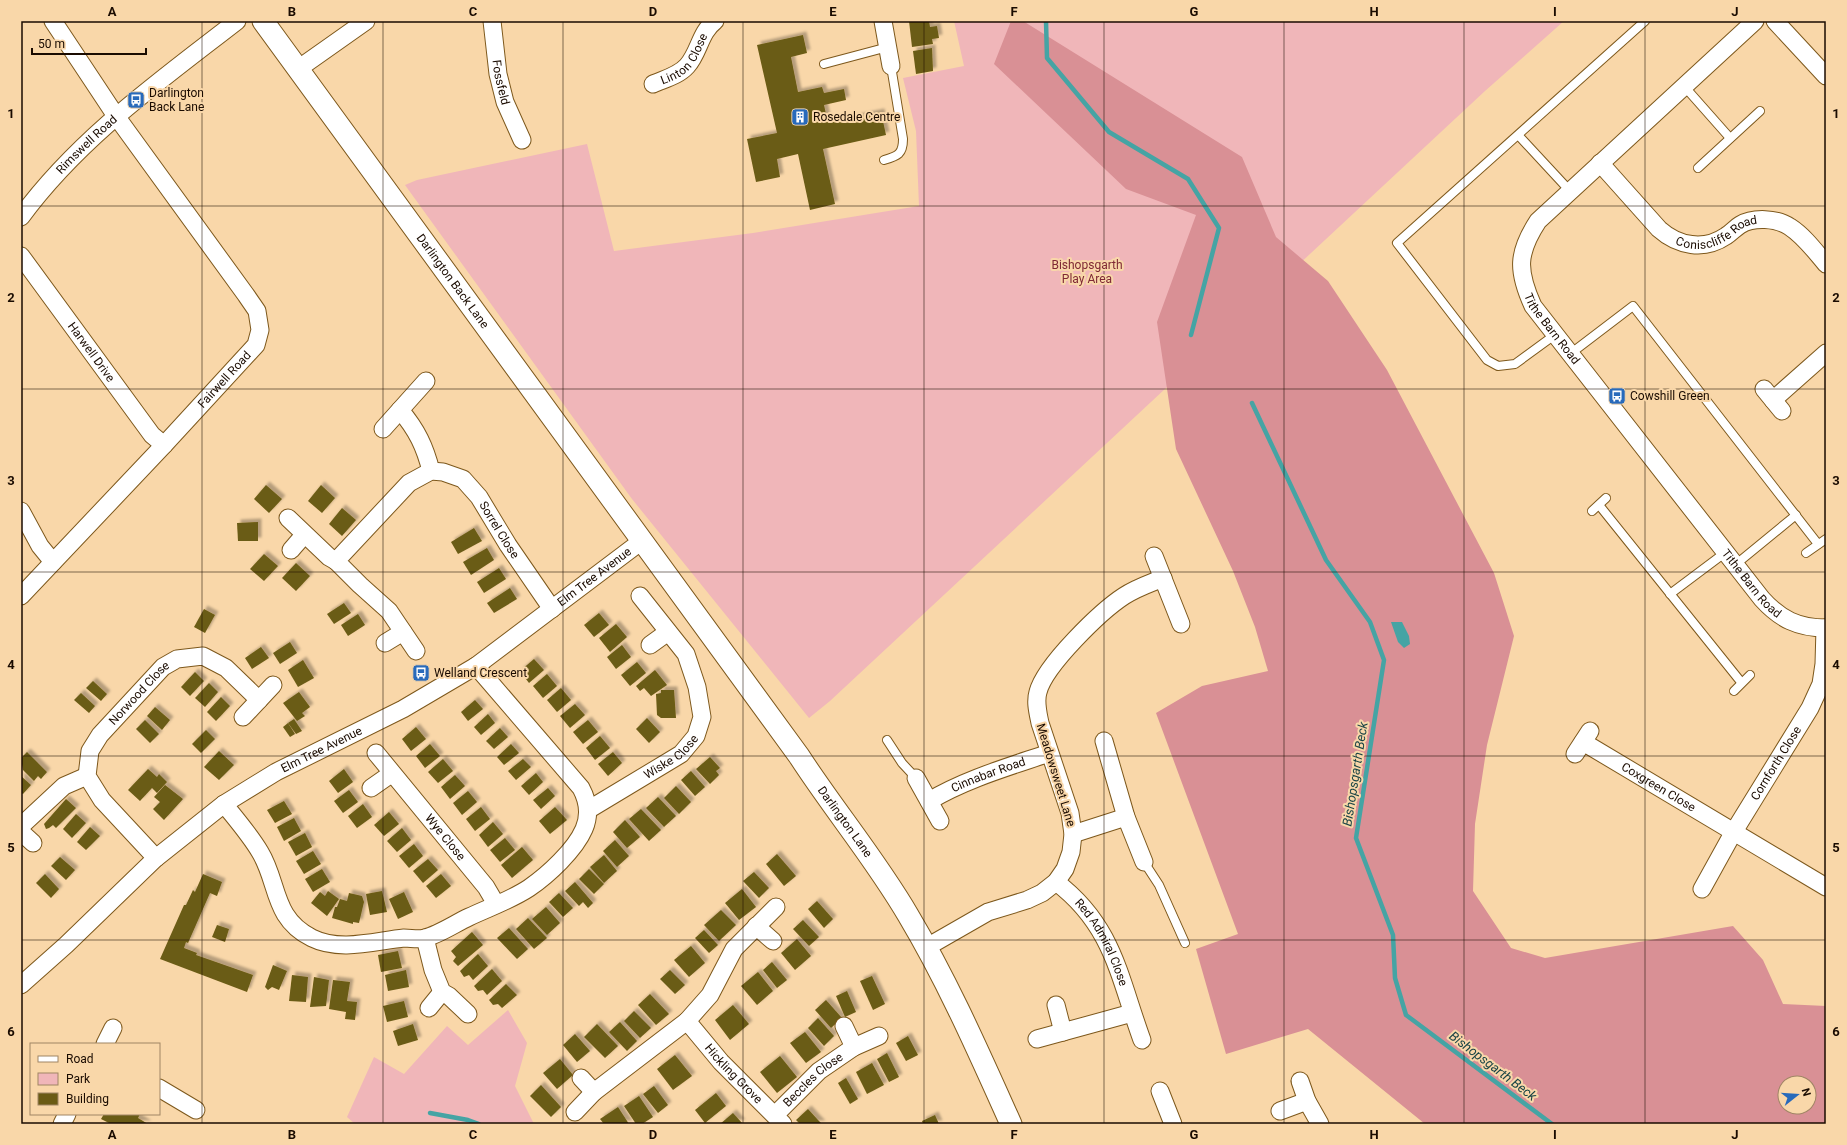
<svg xmlns="http://www.w3.org/2000/svg" width="1847" height="1145" viewBox="0 0 1847 1145" font-family="Roboto,sans-serif">
  <style>
    .green { fill: #f0b6b9 }
    .forest { fill: #d99095; fill-rule: evenodd }
    .water { fill: #45a4a4 }
    .lines { fill: none; stroke-linecap: round; stroke-linejoin: round }
    .stream { stroke: #45a4a4; stroke-width: 4.5 }
    .building { fill: #6b5b14; filter: url(#shadow) }
    .service-casing { stroke: #7d581c; stroke-width: 10 }
    .minor-casing { stroke: #7d581c; stroke-width: 19 }
    .tertiary-casing { stroke: #7d581c; stroke-width: 23 }
    .service { stroke: #fff; stroke-width: 8 }
    .minor { stroke: #fff; stroke-width: 17 }
    .tertiary { stroke: #fff; stroke-width: 21 }
    .grid { fill: none; stroke: #1a0b00; stroke-width: 1; stroke-opacity: 0.55 }
    .labels { text-anchor: middle; dominant-baseline: central; stroke-width: 4; stroke-linejoin: round; paint-order: stroke }
    .street-label { font-size: 12px; fill: #1a0b00; stroke: #f9d7a9 }
    .poi-label { font-size: 12px; fill: #1a0b00; stroke: #f9d7a9; text-anchor: start }
    .park-label { font-size: 12px; fill: #7f2935; stroke: #f9d7a9 }
    .water-label { font-size: 13px; font-style: italic; fill: #194445; stroke: #f9d7a9 }
    .neatline { fill: none; stroke: #1a0b00; stroke-width: 1.5 }
    .grid-label { font-size: 13px; text-anchor: middle; font-weight: bold; fill: #1a0b00 }
  </style>
  <defs>
    <filter id="shadow"><feDropShadow dx="3.5" dy="-3.5" stdDeviation="1" flood-color="#0004"/></filter>
  </defs>
  <rect width="100%" height="100%" fill="#f9d7a9"/>
  <g class="green">
    <path d="M954 21H1564L1485 91 830 701 809 718 632 499 405 185 417 180 587 144 614 251 753 233 919 206 916 131 903 78 964 66Z"/>
    <path d="M508 1010 527 1043 515 1086 534 1124H355L347 1117 374 1057 404 1074 447 1026 468 1045Z"/>
  </g>
  <path class="forest" d="M1011 21H1023L1242 157 1276 237 1328 281 1387 370 1494 573 1514 636 1487 745 1475 824 1473 891 1511 948 1545 958 1733 926 1763 960 1783 1004 1826 1006V1124H1425L1308 1029 1226 1054 1196 949 1238 934 1156 713 1202 686 1268 671 1255 627 1233 571 1176 449 1157 322 1196 215 1126 189 994 64ZM1785 1083H1809V1107H1785Z"/>
  <path class="water" d="M1391 622H1402L1409 636 1410 644 1404 648 1398 642Z"/>
  <g class="lines">
    <g class="stream">
      <path d="M1046 21 1047 58 1109 132 1188 179 1219 228 1191 335"/>
      <path d="M1252 403 1326 560 1370 622 1384 660 1356 838 1393 935 1395 978 1406 1015 1552 1124"/>
      <path d="M430 1113 468 1120 479 1124"/>
    </g>
  </g>
  <g class="building">
    <path d="M909 21H929L930 27 937 26 939 38 932 39 933 44 912 47Z"/>
    <path d="M803 35 807 53 791 57 798 92 822 87 824 93 844 89 846 100 824 105 828 123 881 112 886 135 823 149 835 204 810 210 798 154 777 159 780 177 756 182 747 139 777 133 757 45Z"/>
    <path d="M932 48 933 71 916 74 913 51Z"/>
    <path d="M266 485 282 499 269 513 254 499Z"/>
    <path d="M321 485 335 498 322 513 308 501Z"/>
    <path d="M342 508 356 520 342 536 329 524Z"/>
    <path d="M258 522V541H238L237 523Z"/>
    <path d="M474 528 482 541 458 554 451 542Z"/>
    <path d="M487 548 494 560 471 575 463 562Z"/>
    <path d="M264 554 278 566 264 581 250 569Z"/>
    <path d="M296 563 310 576 296 591 282 578Z"/>
    <path d="M499 568 506 579 484 593 477 582Z"/>
    <path d="M510 588 517 599 494 613 487 603Z"/>
    <path d="M344 603 351 613 334 624 327 614Z"/>
    <path d="M204 609 215 615 205 633 194 627Z"/>
    <path d="M599 613 609 625 594 637 584 625Z"/>
    <path d="M358 614 365 625 348 636 341 625Z"/>
    <path d="M616 624 627 637 610 652 599 638Z"/>
    <path d="M290 642 297 653 280 664 273 653Z"/>
    <path d="M622 645 631 657 616 669 607 657Z"/>
    <path d="M261 647 269 658 252 669 245 658Z"/>
    <path d="M534 659 544 670 529 683 520 671Z"/>
    <path d="M303 660 314 678 298 687 288 670Z"/>
    <path d="M637 662 646 673 630 686 621 675Z"/>
    <path d="M655 670 667 685 651 696 644 688 640 691 636 686Z"/>
    <path d="M195 672 204 681 190 696 181 687Z"/>
    <path d="M547 674 557 686 543 698 533 686Z"/>
    <path d="M93 681 107 694 101 701 86 688Z"/>
    <path d="M209 683 218 692 205 707 195 698Z"/>
    <path d="M561 688 571 700 557 712 547 700Z"/>
    <path d="M661 690H674L676 718H661L657 715 656 694 661 693Z"/>
    <path d="M299 692 310 707 302 713 305 716 297 721 283 703Z"/>
    <path d="M81 693 95 706 89 713 74 700Z"/>
    <path d="M221 697 230 706 216 721 207 712Z"/>
    <path d="M475 700 483 709 468 721 461 712Z"/>
    <path d="M575 704 585 715 570 728 560 716Z"/>
    <path d="M155 707 170 720 162 730 147 716Z"/>
    <path d="M488 714 495 723 481 735 474 727Z"/>
    <path d="M647 718 660 732 649 743 636 729Z"/>
    <path d="M294 719 302 731 296 734 288 723Z"/>
    <path d="M145 720 159 734 150 743 136 729Z"/>
    <path d="M588 720 598 732 583 744 573 732Z"/>
    <path d="M288 723 295 734 290 737 283 727Z"/>
    <path d="M416 727 426 739 411 751 402 739Z"/>
    <path d="M500 728 508 737 494 749 486 741Z"/>
    <path d="M206 730 215 739 201 753 192 744Z"/>
    <path d="M600 736 610 748 595 760 586 748Z"/>
    <path d="M430 744 440 756 425 768 416 756Z"/>
    <path d="M511 744 519 753 504 765 497 757Z"/>
    <path d="M219 751 234 765 219 780 204 767Z"/>
    <path d="M27 752 47 772 41 779 38 776 34 781 23 770 21 758Z"/>
    <path d="M613 752 622 763 608 776 598 764Z"/>
    <path d="M710 757 720 768 716 771 719 775 710 784 696 769Z"/>
    <path d="M443 759 453 771 438 783 428 772Z"/>
    <path d="M523 759 531 767 516 780 508 771Z"/>
    <path d="M148 769 157 777 159 774 167 782 157 793 152 788 140 801 128 790Z"/>
    <path d="M344 769 353 782 338 793 329 781Z"/>
    <path d="M691 771 705 787 695 796 681 780Z"/>
    <path d="M536 773 543 782 529 795 521 786Z"/>
    <path d="M455 775 465 786 450 799 441 787Z"/>
    <path d="M21 776 31 785 23 794 21 793Z"/>
    <path d="M165 785 183 799 164 820 153 809 160 802 154 797Z"/>
    <path d="M676 786 691 802 679 814 664 798Z"/>
    <path d="M548 788 555 796 541 809 533 800Z"/>
    <path d="M349 790 358 802 343 813 334 801Z"/>
    <path d="M468 791 477 802 462 815 453 803Z"/>
    <path d="M658 797 676 816 664 827 646 808Z"/>
    <path d="M66 799 76 808 56 828 53 825 49 828 46 829 44 824Z"/>
    <path d="M284 801 292 814 275 823 267 810Z"/>
    <path d="M363 804 372 817 357 828 348 816Z"/>
    <path d="M481 807 490 819 475 831 466 819Z"/>
    <path d="M555 807 567 820 550 834 539 821Z"/>
    <path d="M641 809 661 830 649 841 629 819Z"/>
    <path d="M389 812 399 824 384 836 374 825Z"/>
    <path d="M76 814 86 823 72 838 63 829Z"/>
    <path d="M294 818 301 831 284 841 277 827Z"/>
    <path d="M625 820 640 837 627 848 613 832Z"/>
    <path d="M493 822 503 834 488 847 479 835Z"/>
    <path d="M90 827 100 836 86 850 77 842Z"/>
    <path d="M402 828 411 840 397 852 387 841Z"/>
    <path d="M305 833 312 847 296 856 288 842Z"/>
    <path d="M505 838 515 850 500 862 490 850Z"/>
    <path d="M615 840 629 856 617 867 603 851Z"/>
    <path d="M414 844 423 856 409 868 399 856Z"/>
    <path d="M522 847 533 860 512 878 501 865Z"/>
    <path d="M313 851 321 864 304 874 296 861Z"/>
    <path d="M777 854 796 876 784 886 766 864Z"/>
    <path d="M604 855 617 871 604 883 590 867Z"/>
    <path d="M60 857 75 870 66 880 51 866Z"/>
    <path d="M428 859 438 870 423 883 413 871Z"/>
    <path d="M322 869 330 882 313 892 305 879Z"/>
    <path d="M589 869 604 884 594 894 579 879Z"/>
    <path d="M754 872 769 888 759 898 743 881Z"/>
    <path d="M45 874 59 889 51 898 36 883Z"/>
    <path d="M203 874 222 882 217 896 210 893 188 943 186 942 184 948 197 953 196 955 253 975 247 992 160 959 184 905H186L193 890 195 892Z"/>
    <path d="M441 874 451 886 436 898 426 886Z"/>
    <path d="M575 882 593 903 588 908 583 902 579 906 565 891Z"/>
    <path d="M742 889 756 907 739 920 725 903Z"/>
    <path d="M328 891 339 899 327 916 311 903 320 892 325 896Z"/>
    <path d="M382 891 387 912 370 915 366 894Z"/>
    <path d="M404 892 413 912 398 919 389 899Z"/>
    <path d="M349 893 362 896 364 902 359 923 353 922V924L332 918 335 907H337L340 899 347 901Z"/>
    <path d="M559 893 573 908 563 917 549 902Z"/>
    <path d="M817 901 833 919 824 928 808 909Z"/>
    <path d="M546 907 560 923 547 935 532 919Z"/>
    <path d="M721 910 736 925 719 941 704 925Z"/>
    <path d="M528 918 547 938 534 949 516 929Z"/>
    <path d="M803 920 819 937 809 946 793 929Z"/>
    <path d="M217 925 229 929 225 942 212 937Z"/>
    <path d="M509 928 528 949 517 959 497 938Z"/>
    <path d="M704 930 718 945 709 953 695 938Z"/>
    <path d="M472 932 483 945 458 966 453 961 456 957 451 951Z"/>
    <path d="M797 939 811 956 795 970 781 953Z"/>
    <path d="M691 946 705 963 689 977 674 960Z"/>
    <path d="M398 951 402 968 381 972 378 955Z"/>
    <path d="M478 954 488 966 473 980 469 975 464 977 460 971Z"/>
    <path d="M772 962 787 980 777 988 763 970Z"/>
    <path d="M273 965 287 971 279 990 272 987 268 990 265 987Z"/>
    <path d="M492 969 502 981 487 995 483 990 478 991 474 986Z"/>
    <path d="M406 970 409 987 388 991 385 975Z"/>
    <path d="M670 970 685 985 675 994 660 979Z"/>
    <path d="M758 972 773 991 757 1005 741 986Z"/>
    <path d="M292 975 308 977 306 1002 289 1001Z"/>
    <path d="M872 976 885 1004 873 1010 860 981Z"/>
    <path d="M314 977 329 980 326 1006 310 1007Z"/>
    <path d="M333 980 350 982 347 1001 357 1002 355 1020 345 1019 346 1012 329 1009Z"/>
    <path d="M506 984 517 995 502 1008 498 1004 493 1005 489 1000Z"/>
    <path d="M847 991 856 1012 845 1017 836 996Z"/>
    <path d="M650 994 669 1014 656 1025 638 1005Z"/>
    <path d="M826 1000 842 1018 831 1028 815 1010Z"/>
    <path d="M404 1001 408 1017 387 1022 383 1006Z"/>
    <path d="M733 1005 749 1024 730 1040 715 1020Z"/>
    <path d="M634 1011 651 1028 640 1038 624 1021Z"/>
    <path d="M818 1018 834 1036 824 1046 808 1028Z"/>
    <path d="M620 1022 637 1041 627 1051 609 1032Z"/>
    <path d="M413 1024 418 1040 398 1046 393 1031Z"/>
    <path d="M597 1024 618 1046 605 1058 584 1037Z"/>
    <path d="M805 1032 821 1052 806 1063 790 1043Z"/>
    <path d="M575 1034 590 1051 577 1062 563 1045Z"/>
    <path d="M908 1036 918 1055 906 1061 896 1043Z"/>
    <path d="M887 1053 899 1077 889 1082 877 1059Z"/>
    <path d="M675 1055 692 1076 673 1090 657 1069Z"/>
    <path d="M780 1056 797 1077 777 1093 760 1072Z"/>
    <path d="M560 1059 573 1075 557 1089 543 1073Z"/>
    <path d="M872 1063 884 1085 867 1094 856 1072Z"/>
    <path d="M846 1078 858 1099 850 1104 838 1083Z"/>
    <path d="M541 1085 561 1107 551 1117 530 1096Z"/>
    <path d="M654 1086 668 1105 658 1113 643 1094Z"/>
    <path d="M716 1093 726 1106 705 1123 695 1110Z"/>
    <path d="M639 1096 653 1117 642 1124H636L624 1106Z"/>
    <path d="M618 1107 629 1124H604L600 1119Z"/>
    <path d="M808 1109 818 1120 822 1124H800L796 1120Z"/>
    <path d="M733 1113 742 1123 720 1124Z"/>
    <path d="M104 1114H140L138 1118 148 1124H111L101 1119Z"/>
    <path d="M935 1115 939 1124H923L922 1121Z"/>
  </g>
  <g class="lines">
    <defs>
      <g id="service">
        <path d="M824 64 888 47"/>
        <path d="M1684 86 1730 138"/>
        <path d="M1519 136 1570 191"/>
        <path d="M884 160C898 156 903 154 903 139L891 66"/>
        <path d="M1698 168 1760 111"/>
        <path d="M1556 334 1515 364 1498 366 1487 360 1397 243 1645 21"/>
        <path d="M1570 354 1633 306 1818 544"/>
        <path d="M1599 505 1741 682"/>
        <path d="M1592 511 1606 498"/>
        <path d="M1806 553 1826 539"/>
        <path d="M1735 565 1796 515"/>
        <path d="M1670 594 1726 552"/>
        <path d="M1734 691 1750 675"/>
        <path d="M887 740 902 763 916 778"/>
        <path d="M1144 862 1159 885 1185 943"/>
      </g>
      <g id="minor">
        <path id="s1" d="M492 21 498 74 505 102 522 140"/>
        <path d="M883 21 891 66"/>
        <path id="s2" d="M1755 21 1538 221C1517 253 1517 271 1533 306L1762 599C1780 619 1798 628 1826 628"/>
        <path d="M1775 21 1826 76"/>
        <path d="M298 69 366 21"/>
        <path id="s3" d="M653 84C664 79 678 76 687 66 699 53 700 32 715 21"/>
        <path id="s4" d="M1600 163 1659 229C1678 246 1704 251 1726 236 1731 233 1735 228 1740 225 1753 217 1777 218 1790 227 1804 236 1815 251 1826 264"/>
        <path id="s5" d="M21 217C79 138 161 80 237 21"/>
        <path id="s6" d="M21 256 152 435 164 445"/>
        <path d="M426 381 400 410C417 430 425 447 431 471"/>
        <path d="M1764 389 1782 411"/>
        <path d="M1773 400 1826 353"/>
        <path d="M383 429 400 410"/>
        <path d="M21 511 40 546 53 562"/>
        <path d="M288 518 329 557 336 561"/>
        <path d="M291 550 304 535"/>
        <path d="M1154 556 1181 624"/>
        <path id="s7" d="M21 596 164 445 256 345 260 330 257 311 246 295 116 116 53 21"/>
        <path d="M385 643 403 632"/>
        <path d="M650 645 668 632"/>
        <path id="s8" d="M416 651 389 611 360 585 336 561 409 483 431 471 443 472 463 479 479 497 508 545 552 609"/>
        <path d="M243 717 273 685"/>
        <path d="M1104 741 1126 817 1144 862"/>
        <path id="s9" d="M1583 742 1826 887"/>
        <path id="s10" d="M376 753 486 887 496 904"/>
        <path d="M1575 754 1590 731"/>
        <path d="M916 778 940 821"/>
        <path d="M371 788 391 774"/>
        <path id="s11" d="M929 801C966 779 1008 767 1049 753"/>
        <path d="M224 804C236 819 250 835 260 852 279 883 272 918 312 938 340 952 375 941 404 938 411 938 419 940 425 938 438 935 456 923 469 917 488 908 511 900 529 888 548 875 575 850 584 829 590 815 588 801 581 788L476 666"/>
        <path id="s12" d="M588 810 681 754 696 736 702 717 697 687 686 654 640 596"/>
        <path d="M21 826 64 786 87 776"/>
        <path d="M21 832 33 843"/>
        <path d="M1073 834 1126 817"/>
        <path id="s13" d="M156 858 102 800 87 776 90 751 100 735 163 667 177 659 203 656 226 668 259 700"/>
        <path id="s14" d="M1056 882C1113 925 1119 977 1142 1040"/>
        <path id="s15" d="M1702 889 1733 833 1810 708 1821 684 1824 664 1825 628"/>
        <path d="M756 926 773 941"/>
        <path d="M425 938 433 970 442 992 449 996 468 1014"/>
        <path d="M927 947 988 912 1027 900 1042 893 1056 882 1065 869 1071 852 1073 834 1070 813 1040 723C1038 713 1035 702 1038 692 1045 665 1101 611 1124 596 1136 588 1151 583 1163 578"/>
        <path id="s16" d="M21 985 66 945 156 858 224 804 276 772 403 709 476 666 643 540"/>
        <path d="M1056 1005 1063 1032"/>
        <path d="M429 1008 442 992"/>
        <path d="M687 1021 710 995 734 949 776 907"/>
        <path d="M844 1026 854 1047"/>
        <path d="M1037 1039 1132 1013"/>
        <path d="M105 1044 113 1028"/>
        <path d="M581 1078 594 1092"/>
        <path d="M1300 1081 1307 1101 1320 1124"/>
        <path d="M159 1088 196 1110"/>
        <path d="M1160 1091 1173 1124"/>
        <path d="M1280 1111 1307 1101"/>
        <path id="s17" d="M575 1112 594 1092 687 1021 721 1062 783 1124"/>
        <path id="s18" d="M775 1115 819 1071 854 1047 879 1036"/>
        <path d="M62 1124 67 1114"/>
      </g>
      <g id="tertiary">
        <path id="s19" d="M263 21 799 756C834 810 876 860 908 915 948 982 979 1053 1011 1124"/>
      </g>
    </defs>
    <use href="#service" class="service-casing"/>
    <use href="#minor" class="minor-casing"/>
    <use href="#tertiary" class="tertiary-casing"/>
    <use href="#service" class="service"/>
    <use href="#minor" class="minor"/>
    <use href="#tertiary" class="tertiary"/>
  </g>
  <path class="grid" d="M202 21V1124M383 21V1124M563 21V1124M743 21V1124M924 21V1124M1104 21V1124M1284 21V1124M1464 21V1124M1645 21V1124M21 206H1826M21 389H1826M21 572H1826M21 756H1826M21 940H1826"/>
  <defs>
    <symbol id="bus-square" viewBox="-11 -11 22 22"><rect x="-9" y="-9" width="18" height="18" rx="4" fill="#286abb" stroke="#f9d7a9"/><path d="M-5-6H5V4H4V6H2V4H-2V6H-4V4H-5ZM-3.5-4V0h7V-4ZM-3.5 1.2v1.5H-2V1.2ZM2 1.2v1.5H3.5V1.2Z" fill="#fff"/></symbol>
    <symbol id="building-square" viewBox="-11 -11 22 22"><rect x="-9" y="-9" width="18" height="18" rx="4" fill="#286abb" stroke="#f9d7a9"/><path d="M-4-6H4V6H1V3H-1V6H-4ZM-2.5-4.3h1.7v1.8h-1.7ZM.8-4.3h1.7v1.8H.8ZM-2.5-1h1.7V.8h-1.7ZM.8-1h1.7V.8H.8Z" fill="#fff"/></symbol>
  </defs>
  <g fill-rule="evenodd">
    <use href="#bus-square" x="126" y="90" width="20" height="20"/>
    <use href="#building-square" x="790" y="107" width="20" height="20"/>
    <use href="#bus-square" x="1607" y="386" width="20" height="20"/>
    <use href="#bus-square" x="411" y="663" width="20" height="20"/>
  </g>
  <g class="labels">
    <g class="street-label">
      <text stroke="none"><textPath href="#s3" startOffset="42">Linton Close</textPath></text>
      <text stroke="none"><textPath href="#s1" startOffset="62">Fossfeld</textPath></text>
      <text stroke="none"><textPath href="#s5" startOffset="98">Rimswell Road</textPath></text>
      <text stroke="none"><textPath href="#s4" startOffset="153">Coniscliffe Road</textPath></text>
      <text stroke="none"><textPath href="#s19" startOffset="322">Darlington Back Lane</textPath></text>
      <text stroke="none"><textPath href="#s2" startOffset="415">Tithe Barn Road</textPath></text>
      <text stroke="none"><textPath href="#s6" startOffset="119">Harwell Drive</textPath></text>
      <text stroke="none"><textPath href="#s7" startOffset="297">Fairwell Road</textPath></text>
      <text stroke="none"><textPath href="#s8" startOffset="349">Sorrel Close</textPath></text>
      <text stroke="none"><textPath href="#s16" startOffset="708">Elm Tree Avenue</textPath></text>
      <text stroke="none"><textPath href="#s2" startOffset="739">Tithe Barn Road</textPath></text>
      <text stroke="none"><textPath href="#s13" startOffset="209">Norwood Close</textPath></text>
      <text stroke="none"><textPath href="#s16" startOffset="384">Elm Tree Avenue</textPath></text>
      <text stroke="none"><textPath href="#s12" startOffset="99">Wiske Close</textPath></text>
      <text stroke="none"><textPath href="#s15" startOffset="146">Cornforth Close</textPath></text>
      <text stroke="none"><textPath href="#s11" startOffset="65">Cinnabar Road</textPath></text>
      <text transform="translate(1056 775) rotate(73)">Meadowsweet Lane</text>
      <text stroke="none"><textPath href="#s9" startOffset="88">Coxgreen Close</textPath></text>
      <text stroke="none"><textPath href="#s19" startOffset="990">Darlington Lane</textPath></text>
      <text stroke="none"><textPath href="#s10" startOffset="109">Wye Close</textPath></text>
      <text stroke="none"><textPath href="#s14" startOffset="77">Red Admiral Close</textPath></text>
      <text stroke="none"><textPath href="#s17" startOffset="215">Hickling Grove</textPath></text>
      <text stroke="none"><textPath href="#s18" startOffset="52">Beccles Close</textPath></text>
    </g>
    <g class="poi-label">
      <text x="149" y="93">Darlington<tspan x="149" dy="14">Back Lane</tspan></text>
      <text x="813" y="117">Rosedale Centre</text>
      <text x="1630" y="396">Cowshill Green</text>
      <text x="434" y="673">Welland Crescent</text>
    </g>
    <g class="park-label">
      <text x="1087" y="265">Bishopsgarth<tspan x="1087" dy="14">Play Area</tspan></text>
    </g>
    <g class="water-label">
      <text transform="translate(1355 774) rotate(-81)">Bishopsgarth Beck</text>
      <text transform="translate(1493 1066) rotate(37)">Bishopsgarth Beck</text>
    </g>
  </g>
  <rect width="1847" height="1145" fill="none" stroke="#f9d7a9" stroke-width="44"/>
  <rect x="30" y="1043" width="130" height="72" fill="#f9d7a9" stroke="#a08565"/>
  <rect x="38" y="1056" width="20" height="6" fill="#ffffff" stroke="#a08565"/>
  <text x="66" y="1063" font-size="12" fill="#1a0b00">Road</text>
  <rect x="38" y="1073" width="20" height="12" fill="#f0b6b9" stroke="#a08565"/>
  <text x="66" y="1083" font-size="12" fill="#1a0b00">Park</text>
  <rect x="38" y="1093" width="20" height="12" fill="#6b5b14" stroke="#a08565"/>
  <text x="66" y="1103" font-size="12" fill="#1a0b00">Building</text>
  <g transform="translate(1797 1095) rotate(73)"><circle r="19" fill="#f9d7a9" stroke="#a08565"/>
  <path d="M0-3L7 15L0 10L-7 15Z" fill="#286abb"/>
  <text y="-6" font-size="11" font-weight="bold" text-anchor="middle" fill="#1a0b00">N</text>
  </g>
  <path d="M32 48v6h114v-6" fill="none" stroke="#1a0b00" stroke-width="2"/>
  <text x="38" y="48" font-size="12" fill="#1a0b00" stroke="#f9d7a9" stroke-width="3" paint-order="stroke">50 m</text>
  <rect x="22" y="22" width="1803" height="1101" class="neatline"/>
  <g class="grid-label">
    <text x="112" y="16">A</text>
    <text x="292" y="16">B</text>
    <text x="473" y="16">C</text>
    <text x="653" y="16">D</text>
    <text x="833" y="16">E</text>
    <text x="1014" y="16">F</text>
    <text x="1194" y="16">G</text>
    <text x="1374" y="16">H</text>
    <text x="1555" y="16">I</text>
    <text x="1735" y="16">J</text>
    <text x="11" y="118">1</text>
    <text x="1836" y="118">1</text>
    <text x="11" y="302">2</text>
    <text x="1836" y="302">2</text>
    <text x="11" y="485">3</text>
    <text x="1836" y="485">3</text>
    <text x="11" y="669">4</text>
    <text x="1836" y="669">4</text>
    <text x="11" y="852">5</text>
    <text x="1836" y="852">5</text>
    <text x="11" y="1036">6</text>
    <text x="1836" y="1036">6</text>
    <text x="112" y="1139">A</text>
    <text x="292" y="1139">B</text>
    <text x="473" y="1139">C</text>
    <text x="653" y="1139">D</text>
    <text x="833" y="1139">E</text>
    <text x="1014" y="1139">F</text>
    <text x="1194" y="1139">G</text>
    <text x="1374" y="1139">H</text>
    <text x="1555" y="1139">I</text>
    <text x="1735" y="1139">J</text>
  </g>
</svg>
